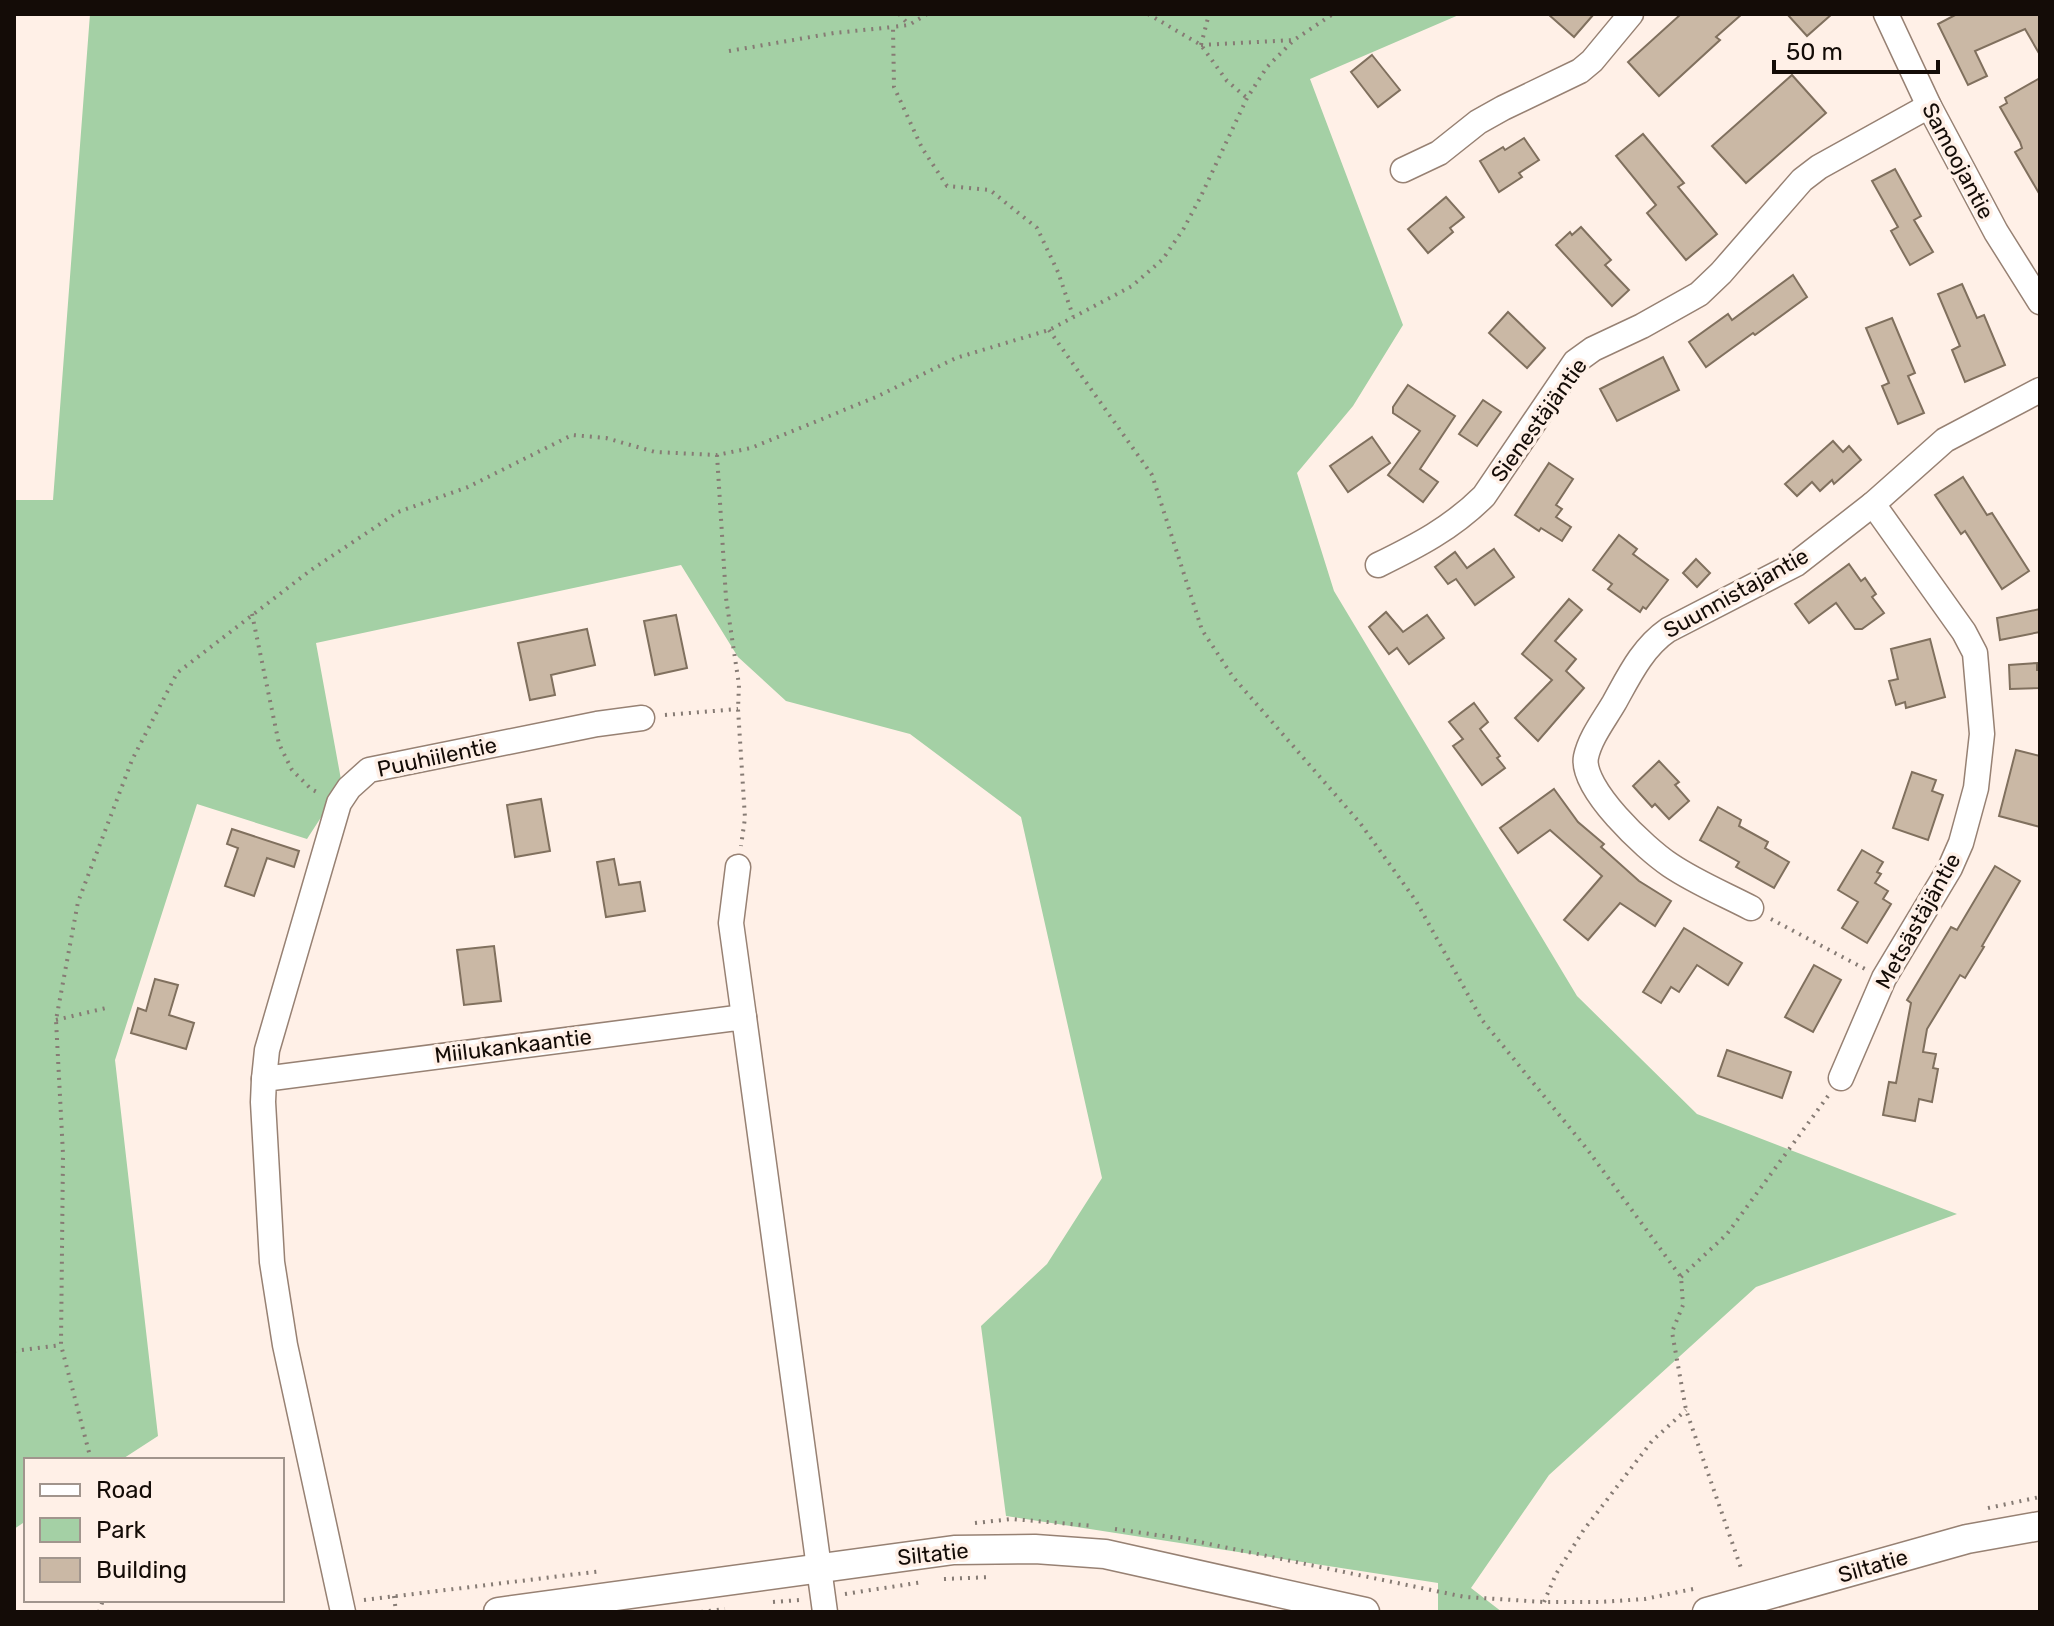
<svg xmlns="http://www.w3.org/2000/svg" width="2054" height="1626" viewBox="0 0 2054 1626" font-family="Rubik,sans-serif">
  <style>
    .green { fill: #a4d0a5 }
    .building { fill: #cab8a5; stroke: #80705e; stroke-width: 2 }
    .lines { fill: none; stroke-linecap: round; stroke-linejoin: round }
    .minor-casing { stroke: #978173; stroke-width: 27 }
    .tertiary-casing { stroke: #978173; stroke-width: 31 }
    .path { stroke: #867b74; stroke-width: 4; stroke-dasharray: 2 6; stroke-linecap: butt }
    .minor { stroke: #fff; stroke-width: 24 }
    .tertiary { stroke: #fff; stroke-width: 28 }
    .labels { text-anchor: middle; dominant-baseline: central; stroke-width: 7; stroke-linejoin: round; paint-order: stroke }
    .street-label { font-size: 22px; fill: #140c07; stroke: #fff0e7 }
  </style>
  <rect width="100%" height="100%" fill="#fff0e7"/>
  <path class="green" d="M90 14H1461L1310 79 1403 325 1353 406 1297 473 1334 591 1577 996 1697 1114 1957 1214 1756 1287 1549 1475 1471 1588 1502 1612H1438V1583L1006 1516 981 1326 1047 1264 1102 1178 1021 817 910 734 786 701 738 657 681 565 316 643 342 785 307 839 197 804 115 1060 158 1436 121 1460H26V1521L14 1529V500H53Z"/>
  <g class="building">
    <path d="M1548 14H1594L1574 37Z"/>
    <path d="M1681 14H1742L1716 37 1720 40 1659 96 1628 62Z"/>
    <path d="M1787 14H1832L1807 36Z"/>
    <path d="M1957 14H2040V55L2025 29 1975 51 1987 76 1968 85 1938 24Z"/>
    <path d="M1372 55 1400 90 1378 107 1351 72Z"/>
    <path d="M1792 75 1826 113 1746 183 1712 146Z"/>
    <path d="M2040 78V195L2015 152 2022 148 2020 142 2000 107 2007 103 2005 98Z"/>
    <path d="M1643 134 1684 183 1678 187 1717 234 1686 260 1647 213 1656 205 1616 156Z"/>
    <path d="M1524 138 1539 160 1519 173 1522 177 1499 192 1480 161 1503 147 1505 150Z"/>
    <path d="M1895 169 1921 216 1914 220 1933 252 1910 265 1891 231 1898 227 1872 181Z"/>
    <path d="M1446 197 1464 217 1450 228 1453 232 1428 253 1408 229Z"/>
    <path d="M1581 227 1611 260 1605 265 1629 290 1612 306 1556 245 1570 232 1572 235Z"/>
    <path d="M1793 275 1807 297 1755 335 1753 333 1706 367 1689 342 1728 314 1732 320Z"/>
    <path d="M1962 284 1977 318 1984 315 2005 365 1965 382 1952 350 1960 346 1938 294Z"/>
    <path d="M1508 312 1545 348 1527 368 1489 333Z"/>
    <path d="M1892 318 1915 373 1908 376 1924 413 1898 424 1882 386 1889 383 1866 328Z"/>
    <path d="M1663 357 1679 390 1617 421 1600 389Z"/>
    <path d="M1408 385 1455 416 1420 469 1438 482 1423 502 1388 475 1420 431 1393 413V407Z"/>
    <path d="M1483 400 1501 412 1477 446 1459 434Z"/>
    <path d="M1372 437 1390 463 1348 492 1330 466Z"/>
    <path d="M1833 441 1843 452 1849 446 1861 460 1834 484 1832 480 1820 491 1812 482 1797 496 1785 484Z"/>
    <path d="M1549 463 1573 479 1556 505 1562 509 1556 517 1571 527 1562 541 1541 528 1539 531 1515 515Z"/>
    <path d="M1963 477 1987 515 1992 513 2029 571 2002 589 1965 531 1961 534 1935 495Z"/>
    <path d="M1619 535 1637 549 1633 554 1668 580 1646 609 1643 607 1640 612 1608 589 1612 584 1593 570Z"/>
    <path d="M1494 549 1514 577 1475 605 1456 579 1448 584 1435 567 1455 552 1467 568Z"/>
    <path d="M1696 559 1710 573 1697 587 1683 573Z"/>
    <path d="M1849 564 1861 581 1865 578 1876 594 1872 597 1884 613 1862 629H1855L1836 603 1809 623 1795 604Z"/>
    <path d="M1569 599 1582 610 1555 641 1576 659 1566 671 1584 688 1538 741 1515 718 1552 680 1522 654Z"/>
    <path d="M2040 609V632L2000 640 1997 618Z"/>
    <path d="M1386 612 1403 632 1427 615 1444 638 1409 664 1397 648 1389 654 1369 627Z"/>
    <path d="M676 615 687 668 655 675 644 621Z"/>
    <path d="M587 629 595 665 551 675 555 695 530 700 518 643Z"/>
    <path d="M1930 639 1945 697 1906 708 1905 702 1896 705 1889 681 1898 679 1891 649Z"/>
    <path d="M2037 663V670H2040V688L2010 689 2009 665Z"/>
    <path d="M1474 703 1488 722 1480 729 1500 756 1497 758 1505 768 1482 785 1453 746 1463 739 1449 722Z"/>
    <path d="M2016 750 2040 756V827L1999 816Z"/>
    <path d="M1659 761 1679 782 1675 785 1689 801 1669 819 1655 804 1652 807 1633 786Z"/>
    <path d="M1912 772 1936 780 1932 791 1943 795 1928 840 1893 828Z"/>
    <path d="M1554 789 1578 822 1604 844 1601 847 1639 881 1671 901 1655 926 1620 903 1588 940 1564 920 1602 876 1550 830 1518 853 1500 828Z"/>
    <path d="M541 799 550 851 515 857 507 805Z"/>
    <path d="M1718 807 1741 820 1739 826 1768 842 1765 848 1789 862 1774 888 1736 867 1739 862 1700 840Z"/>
    <path d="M232 829 299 851 294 867 267 858 254 896 225 886 238 848 227 844Z"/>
    <path d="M1862 850 1883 862 1877 872 1881 874 1875 883 1888 891 1883 899 1891 904 1867 943 1842 928 1858 902 1838 890Z"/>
    <path d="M614 859 619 885 640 882 645 911 606 917 597 862Z"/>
    <path d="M1995 866 2020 881 1982 946 1984 947 1965 978 1960 975 1927 1029 1923 1052 1936 1054 1933 1068 1938 1069 1932 1102 1919 1099 1915 1121 1883 1115 1889 1082 1896 1083 1911 1003 1907 1000 1951 927 1957 930Z"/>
    <path d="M1684 928 1742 963 1728 985 1697 965 1679 992 1671 987 1661 1003 1643 992Z"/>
    <path d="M494 946 501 1001 464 1005 457 950Z"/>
    <path d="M1814 965 1841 980 1813 1032 1785 1017Z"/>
    <path d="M155 979 178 985 169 1015 194 1023 186 1049 131 1033 138 1008 146 1011Z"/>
    <path d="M1727 1050 1791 1072 1782 1098 1718 1076Z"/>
  </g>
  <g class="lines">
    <defs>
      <g id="minor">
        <path d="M1886 14 1929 106 1996 232 2040 302"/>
        <path d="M1403 170 1439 153 1478 122 1503 108 1580 71 1592 61 1631 14"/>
        <path d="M1378 565C1417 546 1452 528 1484 496L1575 362 1593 349 1642 326 1699 294 1721 273 1802 180 1819 167 1929 106"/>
        <path d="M738 867 731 923 744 1017"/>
        <path d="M1751 908C1724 894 1695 882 1670 865 1646 849 1580 788 1586 757 1590 738 1604 720 1614 703 1629 676 1642 648 1668 630L1796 564 1873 504 1945 440 2040 390"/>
        <path d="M1841 1078 1884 978 1950 868 1961 843 1976 788 1982 734 1975 653 1964 632 1873 504"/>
        <path d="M264 1079 267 1050 339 803 349 788 369 770 597 724 642 718"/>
        <path d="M343 1612 285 1345 272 1262 263 1102 264 1079 744 1017 825 1612"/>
      </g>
      <g id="tertiary">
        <path d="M498 1612 954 1550 1035 1549 1105 1554 1365 1612"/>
        <path d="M1707 1612 1967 1539 2040 1526"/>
      </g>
    </defs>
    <use href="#minor" class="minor-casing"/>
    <use href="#tertiary" class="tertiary-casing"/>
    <g class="path">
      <path d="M899 14 908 24"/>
      <path d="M927 14 909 25 893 27 894 87 922 148 947 186 990 190 1037 228 1058 272 1073 316"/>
      <path d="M1148 14 1201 45 1227 81 1247 98"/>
      <path d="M1201 45 1294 40"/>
      <path d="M1201 45 1209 14"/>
      <path d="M729 51 834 33 893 27"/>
      <path d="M1049 330 1152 475 1202 630 1233 677 1360 823 1416 901 1482 1020 1587 1149 1681 1277 1683 1305 1672 1332 1686 1410 1741 1568"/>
      <path d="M717 455 726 598 739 685 738 709 745 818 741 846"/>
      <path d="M252 614 279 744 292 770 311 789 319 793"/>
      <path d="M665 715 738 709"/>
      <path d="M1771 919 1865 969"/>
      <path d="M56 1020 106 1008"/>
      <path d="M1681 1277 1727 1234 1828 1096"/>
      <path d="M14 1351 61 1345"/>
      <path d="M91 1460 61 1345 63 1154 56 1020 78 902 132 760 177 673 311 570 398 512 468 487 572 435 606 438 655 452 717 455 751 448 876 397 956 358 1049 330 1132 286 1163 259 1184 228 1200 198 1247 98 1267 67 1294 40 1333 14"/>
      <path d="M1988 1508 2040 1497"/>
      <path d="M975 1523 1012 1519 1094 1526"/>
      <path d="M1115 1529 1185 1539 1465 1597 1544 1602H1600L1645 1599 1698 1588"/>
      <path d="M944 1579 991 1577"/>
      <path d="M845 1594 923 1582"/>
      <path d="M394 1596 396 1612"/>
      <path d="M364 1600 602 1571"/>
      <path d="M773 1602 800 1600"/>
      <path d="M1544 1602 1556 1574 1583 1531 1652 1441 1686 1410"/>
      <path d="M99 1612 103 1600"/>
      <path d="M701 1612 725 1609"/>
    </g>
    <use href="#minor" class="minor"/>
    <use href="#tertiary" class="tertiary"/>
  </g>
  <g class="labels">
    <g class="street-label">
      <text transform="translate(1958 161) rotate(62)">Samoojantie</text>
      <text transform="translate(1539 420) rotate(-54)">Sienestäjäntie</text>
      <text transform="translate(1736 593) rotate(-29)">Suunnistajantie</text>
      <text transform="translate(437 757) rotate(-12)">Puuhiilentie</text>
      <text transform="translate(1918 921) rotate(-61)">Metsästäjäntie</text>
      <text transform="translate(513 1046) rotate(-7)">Miilukankaantie</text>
      <text transform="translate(933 1554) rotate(-6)">Siltatie</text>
      <text transform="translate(1873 1566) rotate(-16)">Siltatie</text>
    </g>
  </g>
  <rect width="2054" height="1626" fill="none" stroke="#140c07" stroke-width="32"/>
  <rect x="24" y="1458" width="260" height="144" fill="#fff0e7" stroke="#a1958d" stroke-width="2"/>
  <rect x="40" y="1484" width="40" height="12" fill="#ffffff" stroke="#a1958d" stroke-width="2"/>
  <text x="96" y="1498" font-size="24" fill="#140c07">Road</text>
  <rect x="40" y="1518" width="40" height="24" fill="#a4d0a5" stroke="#a1958d" stroke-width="2"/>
  <text x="96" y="1538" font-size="24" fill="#140c07">Park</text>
  <rect x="40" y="1558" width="40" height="24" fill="#cab8a5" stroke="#a1958d" stroke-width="2"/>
  <text x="96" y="1578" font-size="24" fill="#140c07">Building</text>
  <path d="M1774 60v12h164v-12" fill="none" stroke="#140c07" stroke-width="4"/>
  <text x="1786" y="60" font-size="24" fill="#140c07" stroke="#fff0e7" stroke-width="6" paint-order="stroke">50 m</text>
</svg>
